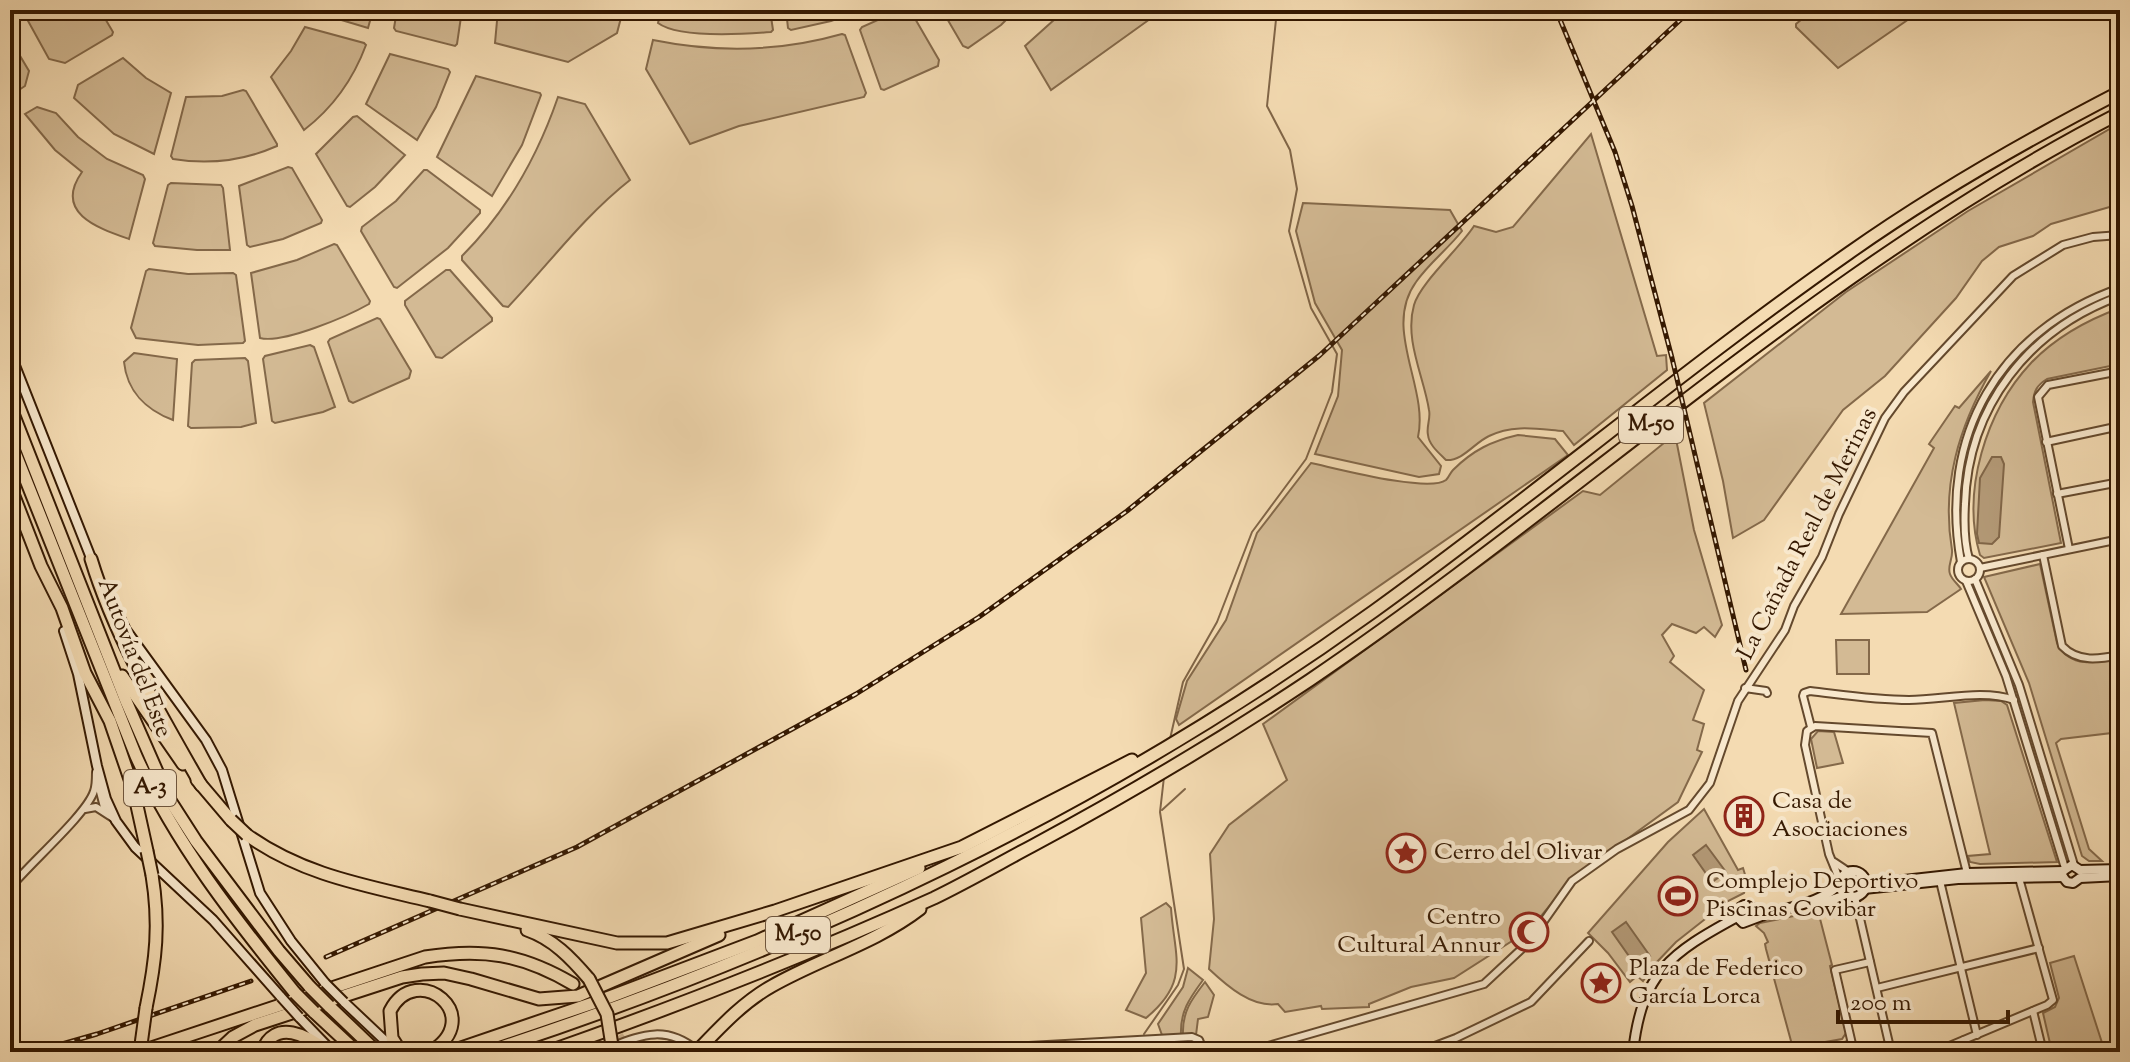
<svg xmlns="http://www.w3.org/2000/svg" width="2130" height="1062" viewBox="0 0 2130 1062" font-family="'Sorts Mill Goudy',serif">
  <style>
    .green { fill: #d3ba94; stroke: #84694a; stroke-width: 2 }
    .water { fill: #b39976; stroke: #806547; stroke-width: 2 }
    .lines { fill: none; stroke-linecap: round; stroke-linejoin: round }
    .stream { stroke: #806547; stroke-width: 2 }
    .highway-tunnel { stroke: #ceb48f; stroke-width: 11; stroke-dasharray: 11 5.5; stroke-linecap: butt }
    .street-casing { stroke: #64492d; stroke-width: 10 }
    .secondary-casing { stroke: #341801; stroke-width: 12 }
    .highway-casing { stroke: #341801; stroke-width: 15 }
    .street { stroke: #f8e8cd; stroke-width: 6 }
    .secondary { stroke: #f8e8cd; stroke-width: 8 }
    .highway { stroke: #f4dbb2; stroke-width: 11 }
    .rail-casing { stroke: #341801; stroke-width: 5 }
    .rail { stroke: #f8e8cd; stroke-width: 2; stroke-dasharray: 6; stroke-linecap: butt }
    .secondary-bridge-casing { stroke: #341801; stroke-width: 12; stroke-linecap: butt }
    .highway-bridge-casing { stroke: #341801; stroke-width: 15; stroke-linecap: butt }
    .secondary-bridge { stroke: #f8e8cd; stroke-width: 8 }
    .highway-bridge { stroke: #f4dbb2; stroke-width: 11 }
    .labels { text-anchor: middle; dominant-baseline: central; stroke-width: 8; stroke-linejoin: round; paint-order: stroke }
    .shield { fill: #f8e8cd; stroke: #6f563e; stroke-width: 2 }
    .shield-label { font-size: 22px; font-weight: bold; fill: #341801 }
    .street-label { font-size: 24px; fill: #341801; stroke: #f8e8cd }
    .poi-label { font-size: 24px; fill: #341801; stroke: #f8e8cd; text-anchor: start }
  </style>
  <rect width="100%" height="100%" fill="#f4dbb2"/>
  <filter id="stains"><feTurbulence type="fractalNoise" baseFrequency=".0025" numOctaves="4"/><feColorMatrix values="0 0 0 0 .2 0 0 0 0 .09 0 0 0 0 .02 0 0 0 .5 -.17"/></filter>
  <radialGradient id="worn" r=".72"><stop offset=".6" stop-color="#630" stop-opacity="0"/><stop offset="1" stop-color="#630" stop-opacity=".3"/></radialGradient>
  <g class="green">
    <path d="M22 10H100L113 32 112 35 65 63 49 59Z"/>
    <path d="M308 10H373L368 28Z"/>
    <path d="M397 10H462L457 44 455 46 396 31 394 28Z"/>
    <path d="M498 10H623L617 33 568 62 495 43Z"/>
    <path d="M661 10H770L773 30 771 32C745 34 678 38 658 23Z"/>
    <path d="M786 10H861L831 21 791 30 788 28Z"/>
    <path d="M900 10H910L939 60 938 66 931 69 884 90 881 89 860 30 862 27Z"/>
    <path d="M942 10H1016L1001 25 968 48 963 46Z"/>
    <path d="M1065 10H1158L1157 14 1051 90 1025 46Z"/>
    <path d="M1813 10H1922L1838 68 1796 27V24Z"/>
    <path d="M305 27 364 43 366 45C353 80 334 107 304 130L271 77 291 51Z"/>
    <path d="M842 34 845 35 866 93 864 97 739 126 690 144 646 69 653 40C717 53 779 52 842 34Z"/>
    <path d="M10 39 29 71 25 86 13 94 10 90Z"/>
    <path d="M390 54 448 69 450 72 436 107 417 140 366 104Z"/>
    <path d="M123 58 146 78 171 93 154 154 114 134 74 98 78 85Z"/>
    <path d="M476 76 540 93 541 95 522 145 492 196 437 157Z"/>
    <path d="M243 90 246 91 277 144V146C243 161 209 165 173 159L171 156 186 97 222 96Z"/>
    <path d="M558 97 585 104 630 180C583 217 549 264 508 307L503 306 462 260V256C507 211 537 158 558 97Z"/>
    <path d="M37 107 56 113 78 137 107 159 143 175 145 179 129 239C98 228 53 213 82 172L55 150 25 114Z"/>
    <path d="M357 116 405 155 375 187 350 207 347 206 316 154 353 117Z"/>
    <path d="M2120 123V204L2051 224 2033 236 1999 247 1982 261 1956 298 1885 376 1843 410 1764 520 1733 538 1723 481 1704 403 1846 292 1968 211Z"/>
    <path d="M1591 134 1657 356 1666 355 1667 370 1574 445 1563 431C1538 429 1513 424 1489 436 1474 443 1463 461 1446 460 1439 453 1429 445 1428 435 1426 427 1431 418 1429 410 1424 377 1404 340 1414 305 1420 283 1460 248 1474 226L1496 232 1513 227Z"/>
    <path d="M288 167 292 168 322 220 321 223 283 239 250 247 247 245 239 186Z"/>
    <path d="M424 170H427L480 210V213L448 248 397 288 394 287 361 231 362 227 396 201Z"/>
    <path d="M171 183 221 185 223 188 230 250H197L155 246 153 243 168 185Z"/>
    <path d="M1303 203 1450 210 1462 231C1448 249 1429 263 1416 282 1382 329 1429 387 1418 437L1441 466 1439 474 1419 477 1315 454 1338 396 1342 350 1315 303 1296 231Z"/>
    <path d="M334 244 337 245 370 301 369 304C348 316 283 344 260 338L251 273 297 260Z"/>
    <path d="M149 269 188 274 233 273 236 275 245 341 243 343 198 345 136 338 131 328 146 271Z"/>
    <path d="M446 270H450L492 318V321L442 358 436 357 405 305V301Z"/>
    <path d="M2120 308V364L2047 379C2037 385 2034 391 2033 402L2061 543 1984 558 1980 555C1961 491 1986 411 2031 363 2055 338 2087 320 2120 308Z"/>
    <path d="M377 318 380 319 411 371 409 378 353 403 349 401 328 342 330 339Z"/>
    <path d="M310 345 314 347 335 407 323 412 275 423 272 421 263 359 265 356Z"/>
    <path d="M134 353 177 359 173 420C146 410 127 391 124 362Z"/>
    <path d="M245 358 248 361 256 423 241 427 191 428 188 426 192 363 195 360Z"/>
    <path d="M1991 371C1959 427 1941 485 1952 550 1953 559 1947 566 1950 574 1952 580 1958 584 1961 589L1927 612 1841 614 1934 448 1929 444 1955 406 1959 408Z"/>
    <path d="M1675 434 1694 530 1722 625 1715 637 1704 627 1696 633 1672 624 1662 635 1674 656 1670 662 1704 690 1693 720 1704 724 1697 750 1702 752 1678 802 1571 880 1542 915 1512 941 1454 978 1411 987 1369 1004V1007L1322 1009 1321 1006 1285 1012 1278 1004C1252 1008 1227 986 1209 969L1214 919 1210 854 1229 825 1287 780 1263 724 1583 491 1600 495Z"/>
    <path d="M1518 435 1555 439 1568 455 1179 725 1176 719 1187 681 1226 620 1257 533 1311 463C1335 468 1428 493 1446 480 1449 477 1450 473 1453 470 1473 450 1492 441 1518 435Z"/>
    <path d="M2040 564 2057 643C2070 669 2097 663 2120 658V732L2061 739 2056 743 2089 849 2102 861H2089L2082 856 2029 683 1984 577Z"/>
    <path d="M1836 640H1869V674H1837Z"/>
    <path d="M1985 700 2001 701 2007 705 2057 862 1980 864 1970 862 1968 856 1990 854 1954 703Z"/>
    <path d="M1818 731 1834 732 1843 763 1817 768 1811 739Z"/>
    <path d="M1704 809 1738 870 1743 868 1747 881 1744 893 1728 901 1676 942 1656 963 1643 981 1637 976 1630 982 1608 953 1588 933 1668 842Z"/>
    <path d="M1166 903 1171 908C1174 956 1191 981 1146 1018L1126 1010 1146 973 1141 918Z"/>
    <path d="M1818 911 1832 965 1830 966 1846 1033 1842 1039 1820 1043 1818 1047 1794 1052 1766 949 1765 944 1768 942 1764 933 1756 926 1760 923Z"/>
    <path d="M2074 956 2105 1052H2052L2043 1013 2055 1007 2059 998 2050 963Z"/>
    <path d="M1188 968 1203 980C1189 999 1180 1012 1181 1035H1162L1158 1024 1183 987Z"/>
    <path d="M1205 982 1214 995 1208 1017 1198 1019 1196 1035H1183C1182 1012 1191 1000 1205 982Z"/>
  </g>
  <g class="water">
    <path d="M1992 457H2001L2004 464 1999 537 1992 544 1979 543 1977 534 1980 478Z"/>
    <path d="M1706 845 1726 872 1712 882 1693 855Z"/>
    <path d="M1626 922 1650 956 1636 966 1612 932Z"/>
  </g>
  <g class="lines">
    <g class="stream">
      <path d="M1170 739 1183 682 1217 622 1252 532 1306 459 1332 392 1337 354 1311 308 1289 231 1297 189 1290 150 1267 106 1277 10"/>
      <path d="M1162 810 1185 789"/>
      <path d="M1144 1034 1178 985 1184 969 1160 812 1164 777"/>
    </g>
    <path class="highway-tunnel" d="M609 1022 628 1052"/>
    <defs>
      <g id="street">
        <path d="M2046 442 2120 426"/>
        <path d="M2057 494 2120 482"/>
        <path d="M2069 549 2038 397 2048 385 2120 371"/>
        <path d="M2043 555 2062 646C2078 663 2100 659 2120 655"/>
        <circle cx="1969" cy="570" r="11"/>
        <path d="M1969 559C1964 542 1964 522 1965 504 1968 406 2029 329 2120 296"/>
        <path d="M1961 562C1938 436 1999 330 2120 288"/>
        <path d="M1980 568 2120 539"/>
        <path d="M1975 579 2019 685 2074 865"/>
        <path d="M1966 581 2006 676 2065 868"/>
        <path d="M1745 688 1766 691 1767 693"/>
        <path d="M1811 727 1803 696 1804 693 1810 691C1844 695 1875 700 1909 700 1943 700 1982 689 2014 700"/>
        <path d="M98 784 105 811"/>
        <path d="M85 809 96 807 113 818"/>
        <path d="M1834 862 1849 872"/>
        <path d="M1840 881 1829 854 1805 745 1807 731 1815 726 1932 733 1967 873"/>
        <path d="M1940 881 1977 1035"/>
        <path d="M10 888C29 864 87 814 94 791 96 786 96 778 96 772"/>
        <path d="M1855 897 1891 1052"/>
        <path d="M1877 988 2039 948"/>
        <path d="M2033 1011 2043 1052"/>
        <path d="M1964 1040 1967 1052"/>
        <path d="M764 1046V1052"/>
        <path d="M597 1052C636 1038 662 1021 698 1051"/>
        <path d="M1022 1052 1029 1046 1192 1037 1199 1040 1204 1052"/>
        <path d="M1247 1052 1484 984 1529 942 1572 881 1617 849 1689 810 1710 783 1738 701 1785 630 1794 606 1822 557 1839 514 1885 418 1904 392 2013 276 2063 245 2093 237 2120 235"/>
        <path d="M1419 1052 1456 1038 1531 1002 1589 941"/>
        <path d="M1822 1052 1852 1044 1835 970 1870 962"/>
        <path d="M1935 1052 2047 1005 2053 1000 2019 878"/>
      </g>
      <g id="secondary">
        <path d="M10 353 93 563"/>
        <path d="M108 593 126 630 206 740 222 770 260 893 291 941 325 983"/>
        <path d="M64 631 78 674 97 766 106 799 116 821 135 847 213 920 281 997"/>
        <path d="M2080 870 2120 869"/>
        <path d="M2063 871 2072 865 2080 870"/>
        <circle cx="1853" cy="884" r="13"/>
        <path d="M2063 877 2067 882 2073 883 2080 878 2120 876"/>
        <path d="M1865 880 1877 883 1967 873 2063 871"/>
        <path d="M1864 889 1958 879 2063 877"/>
        <path d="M1819 904 1846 895"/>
        <path d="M1737 917 1738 909 1744 905C1751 906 1754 911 1762 911 1783 912 1827 900 1840 883"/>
        <path d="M1737 917 1743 923 1767 914"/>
        <path d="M344 1002 397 1052"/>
        <path d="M299 1017 329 1048"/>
        <path d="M1633 1052C1642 972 1671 953 1737 917"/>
      </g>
      <g id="highway">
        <path d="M10 406 126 701 169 799 196 841 279 951 310 987"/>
        <path d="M10 440 136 756C175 843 235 919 295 993"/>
        <path d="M10 486 41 566 62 608 85 673 110 721 133 788"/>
        <path d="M91 559C115 638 160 713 201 785"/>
        <path d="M122 676 183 764"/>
        <path d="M197 780 231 820"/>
        <path d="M132 783 147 851"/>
        <path d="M247 835C303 875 364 885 430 901"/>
        <path d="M460 909 617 943H667L775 911 962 847 1132 760"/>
        <path d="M527 930C553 939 571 958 589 979"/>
        <path d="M329 1006 377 1052"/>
        <path d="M146 1008C156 960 160 924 152 875"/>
        <path d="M314 1012 357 1052"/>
        <path d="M702 1046C723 1024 745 1001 772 986 819 959 876 943 920 909"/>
        <path d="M139 1052 425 957C483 948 522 954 573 984"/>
        <path d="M217 1052 233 1037 255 1025 402 977 422 974 444 973 471 979 539 999 578 996 719 935"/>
        <path d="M262 1052C274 1017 309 1036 328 1052"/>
        <path d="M401 1052 392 1038 390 1011C417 959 488 1017 430 1052"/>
        <path d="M449 1052 599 1001 757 941 919 868"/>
        <path d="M486 1052C805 948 1100 808 1374 611 1535 495 1686 367 1849 253 1934 193 2027 140 2120 92"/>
        <path d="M547 1052C678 1006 808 955 934 898 967 882 1000 863 1032 846 1127 795 1220 740 1310 680 1583 495 1825 264 2120 113"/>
      </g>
    </defs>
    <use href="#street" class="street-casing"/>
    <use href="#secondary" class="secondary-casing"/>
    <use href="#highway" class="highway-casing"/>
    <use href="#street" class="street"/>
    <use href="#secondary" class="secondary"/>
    <use href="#highway" class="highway"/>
    <defs>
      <g id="rail">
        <path d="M1556 10 1615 152 1632 206 1672 358 1746 670"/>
        <path d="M326 957 577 847 856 694 979 617 1127 511 1320 355 1691 10"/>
        <path d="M34 1052 97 1034 251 981"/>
      </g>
    </defs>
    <use href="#rail" class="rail-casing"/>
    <use href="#rail" class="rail"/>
    <defs>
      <g id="secondary-bridge">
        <path d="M325 983 344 1002"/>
        <path d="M281 997 299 1017"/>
      </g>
      <g id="highway-bridge">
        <path d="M231 820 247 835"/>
        <path d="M147 851 152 875"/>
        <path d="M430 901 460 909"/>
        <path d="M589 979 607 1014 613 1052"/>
        <path d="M310 987 329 1006"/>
        <path d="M295 993 314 1012"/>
        <path d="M140 1052 146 1008"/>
        <path d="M698 1052 702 1046"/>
      </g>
    </defs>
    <use href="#secondary-bridge" class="secondary-bridge-casing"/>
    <use href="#highway-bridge" class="highway-bridge-casing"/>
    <use href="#secondary-bridge" class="secondary-bridge"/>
    <use href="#highway-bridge" class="highway-bridge"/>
  </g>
  <defs>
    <symbol id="building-ring" viewBox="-11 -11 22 22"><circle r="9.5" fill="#f8e8cd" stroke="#8f2418" stroke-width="1.5"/><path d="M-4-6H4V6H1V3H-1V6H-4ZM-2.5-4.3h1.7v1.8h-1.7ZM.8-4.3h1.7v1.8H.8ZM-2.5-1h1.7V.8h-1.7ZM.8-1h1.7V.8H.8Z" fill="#8f2418"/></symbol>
    <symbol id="sight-ring" viewBox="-11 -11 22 22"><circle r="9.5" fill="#f8e8cd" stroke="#8f2418" stroke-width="1.5"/><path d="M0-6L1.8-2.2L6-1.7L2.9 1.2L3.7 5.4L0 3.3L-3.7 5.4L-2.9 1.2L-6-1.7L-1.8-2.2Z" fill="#8f2418"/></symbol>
    <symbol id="stadium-ring" viewBox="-11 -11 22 22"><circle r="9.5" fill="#f8e8cd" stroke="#8f2418" stroke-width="1.5"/><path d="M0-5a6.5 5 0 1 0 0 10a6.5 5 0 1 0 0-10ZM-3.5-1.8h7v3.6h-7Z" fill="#8f2418"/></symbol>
    <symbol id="mosque-ring" viewBox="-11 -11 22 22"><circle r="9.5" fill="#f8e8cd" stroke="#8f2418" stroke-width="1.5"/><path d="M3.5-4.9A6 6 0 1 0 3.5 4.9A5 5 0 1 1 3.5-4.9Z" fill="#8f2418"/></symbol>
  </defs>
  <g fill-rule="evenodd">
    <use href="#building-ring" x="1722" y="794" width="44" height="44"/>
    <use href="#sight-ring" x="1384" y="831" width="44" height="44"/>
    <use href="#stadium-ring" x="1656" y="874" width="44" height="44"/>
    <use href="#mosque-ring" x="1507" y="910" width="44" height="44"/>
    <use href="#sight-ring" x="1579" y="961" width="44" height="44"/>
  </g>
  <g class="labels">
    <g class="shield">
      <rect x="1619" y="407" width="64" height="36" rx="6"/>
      <rect x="124" y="770" width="52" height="36" rx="6"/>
      <rect x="766" y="917" width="64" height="36" rx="6"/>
    </g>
    <g class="shield-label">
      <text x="1651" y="425">M-50</text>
      <text x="150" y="788">A-3</text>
      <text x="798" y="935">M-50</text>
    </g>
    <g class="street-label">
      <text transform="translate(1808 534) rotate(-63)">La Cañada Real de Merinas</text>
      <text transform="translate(134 658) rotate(69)">Autovía del Este</text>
    </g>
    <g class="poi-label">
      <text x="1772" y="802">Casa de<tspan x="1772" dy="28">Asociaciones</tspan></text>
      <text x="1434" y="853">Cerro del Olivar</text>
      <text x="1706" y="882">Complejo Deportivo<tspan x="1706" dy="28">Piscinas Covibar</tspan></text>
      <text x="1501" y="918" text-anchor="end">Centro<tspan x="1501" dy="28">Cultural Annur</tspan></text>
      <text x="1629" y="969">Plaza de Federico<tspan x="1629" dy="28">García Lorca</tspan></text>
    </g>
  </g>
  <rect width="2130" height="1062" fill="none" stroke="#f4dbb2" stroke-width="40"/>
  <rect x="12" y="12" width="2106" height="1038" fill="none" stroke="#341801" stroke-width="4"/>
  <rect x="20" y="20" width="2090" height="1022" fill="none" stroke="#341801" stroke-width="2"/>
  <path d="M1838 1010v12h170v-12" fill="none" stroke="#341801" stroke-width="4"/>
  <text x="1850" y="1010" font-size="24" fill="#341801" stroke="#f8e8cd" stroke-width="6" paint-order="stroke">200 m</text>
  <rect width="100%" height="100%" filter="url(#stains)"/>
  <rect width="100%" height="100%" fill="url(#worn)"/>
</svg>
